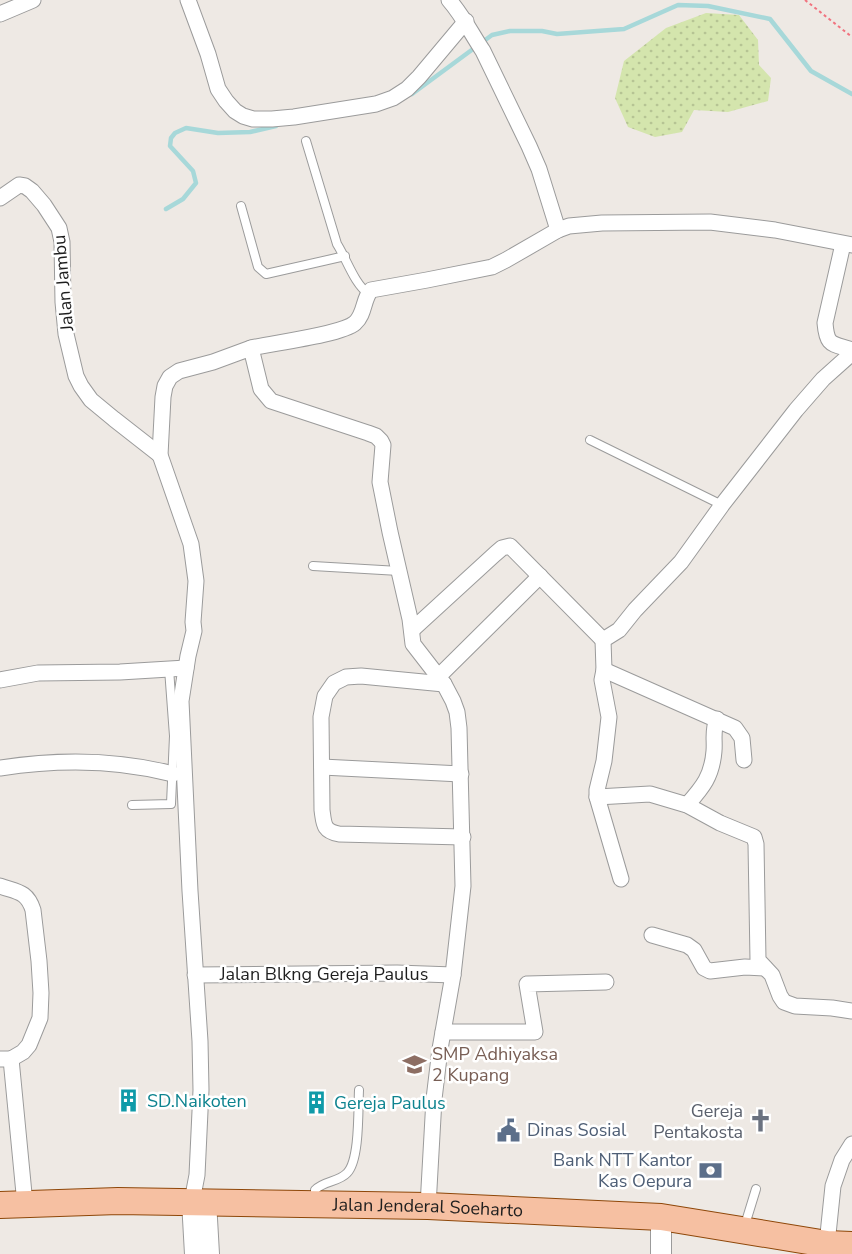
<svg xmlns="http://www.w3.org/2000/svg" width="852" height="1254" viewBox="0 0 852 1254" font-family="'Nunito Sans',sans-serif">
  <style>
    .grass { fill: url(#grass-dots) }
    .lines { fill: none; stroke-linecap: round; stroke-linejoin: round }
    .stream { stroke: #a7d8d9; stroke-width: 4.5 }
    .service-casing { stroke: #9b9b9b; stroke-width: 10 }
    .minor-casing { stroke: #9b9b9b; stroke-width: 17 }
    .tertiary-casing { stroke: #9b9b9b; stroke-width: 22 }
    .primary-casing { stroke: #8e4709; stroke-width: 28 }
    .path { stroke: #f1737f; stroke-width: 2; stroke-dasharray: 3 3; stroke-linecap: butt }
    .service { stroke: #fff; stroke-width: 8 }
    .minor { stroke: #fff; stroke-width: 15 }
    .tertiary { stroke: #fff; stroke-width: 20 }
    .primary { stroke: #f6c0a2; stroke-width: 26 }
    .labels { text-anchor: middle; dominant-baseline: central; stroke-width: 5; stroke-linejoin: round; paint-order: stroke }
    .street-label { font-size: 18px; fill: #1e1e1e; stroke: #fff }
    .education-label { font-size: 18px; fill: #785e54; stroke: #fff; text-anchor: start }
    .culture-label { font-size: 18px; fill: #0d838f; stroke: #fff; text-anchor: start }
    .worship-label { font-size: 18px; fill: #5b616d; stroke: #fff; text-anchor: end }
    .service-label { font-size: 18px; fill: #4e5e75; stroke: #fff; text-anchor: start }
  </style>
  <defs>
    <pattern id="grass-dots" width="8" height="8" patternUnits="userSpaceOnUse" patternTransform="scale(1.5)"><rect width="8" height="8" fill="#d4e5ad"/><path d="M2 2h.1M6 6h.1" fill="none" stroke="#b6c494" stroke-width="1.8" stroke-linecap="round"/></pattern>
  </defs>
  <rect width="100%" height="100%" fill="#eee9e4"/>
  <path class="grass" d="M706 13 739 15 758 40 759 65 771 78 768 101 728 112 694 110 682 132 655 137 628 127 615 98 624 61 666 28Z"/>
  <g class="lines">
    <g class="stream">
      <path d="M412 94 492 35 510 31H542L557 34 624 29 678 5 708 6 770 19 811 71 852 94"/>
      <path d="M166 209 183 199 196 183 193 171 170 146 171 138 175 133 186 128 218 133 250 132 276 126"/>
    </g>
    <defs>
      <g id="service">
        <path d="M306 141 337 244C346 258 355 285 368 293"/>
        <path d="M241 206 258 267 266 274 345 256"/>
        <path d="M590 440 722 505"/>
        <path d="M313 566 399 571"/>
        <path d="M132 805 171 804 174 736 169 669"/>
        <path d="M315 1202V1190C323 1181 339 1182 347 1173 360 1160 358 1109 359 1090"/>
        <path d="M744 1228 756 1189"/>
      </g>
      <g id="minor">
        <path d="M188 0 208 54 218 89 226 101 235 111 243 116 253 119H272L294 117 376 104 393 98 407 89 419 77 466 21"/>
        <path d="M449 0C463 16 471 33 483 51L529 146 539 169 558 230"/>
        <path d="M0 14 33 0"/>
        <path d="M0 198 19 185 25 186 32 191 44 205 59 228 62 242 63 302 66 334 76 376 81 386 91 400 114 419 160 455"/>
        <path d="M843 244 825 323C827 347 832 343 852 350"/>
        <path d="M251 348C272 343 341 335 355 323 365 314 363 299 371 290L427 280 492 267 506 260 558 230 569 226 602 223 710 222 775 230 852 245"/>
        <path d="M412 630 495 554 502 548 510 546 603 640"/>
        <path d="M604 670 735 728 742 738 744 760"/>
        <path d="M438 677 540 576"/>
        <path d="M0 680 38 673 120 672 186 668"/>
        <path d="M444 684 361 676 346 677 334 683 325 696 321 717 322 810C324 824 323 831 339 834L463 837"/>
        <path d="M322 767 461 774"/>
        <path d="M0 768C58 759 116 759 173 774"/>
        <path d="M597 797 650 794 687 805 720 823 754 837 756 844 758 960 772 975 780 996 784 1002 795 1006 832 1008 852 1011"/>
        <path d="M687 805C703 787 712 776 714 751 715 739 712 732 717 719"/>
        <path d="M621 879 597 797V790L604 761 609 717 602 680 604 670 603 640 619 630 635 610 681 562 722 505 796 410 823 379 852 353"/>
        <path d="M0 886C17 892 27 891 33 910L39 961 41 993 40 1018 29 1045 23 1052 11 1059"/>
        <path d="M652 935 687 945 694 950 704 968 710 971 745 967 765 968"/>
        <path d="M195 975 397 973 453 975"/>
        <path d="M443 1032H535L527 984 606 982"/>
        <path d="M0 1059H11L25 1204"/>
        <path d="M192 1201 197 1175 201 1090 200 1041 190 891 181 701 188 656 194 631 193 622 196 581 191 544 160 455 163 397 165 386 170 377 179 371 213 362 251 348 261 389 271 401 368 433 376 436 381 441 383 445 380 482 390 532 410 619 413 644 444 684 453 701 457 712 459 728 463 886 453 975 440 1049 434 1099 428 1206"/>
        <path d="M827 1244 833 1186 842 1160 852 1144"/>
      </g>
      <g id="tertiary">
        <path d="M192 1201 195 1254"/>
        <path d="M206 1201 209 1254"/>
        <path d="M661 1217V1254"/>
      </g>
      <g id="primary">
        <path id="s1" d="M0 1205 118 1201 428 1206 661 1217 827 1244 852 1245"/>
      </g>
    </defs>
    <use href="#service" class="service-casing"/>
    <use href="#minor" class="minor-casing"/>
    <use href="#tertiary" class="tertiary-casing"/>
    <use href="#primary" class="primary-casing"/>
    <path class="path" d="M805 0 852 37"/>
    <use href="#service" class="service"/>
    <use href="#minor" class="minor"/>
    <use href="#tertiary" class="tertiary"/>
    <use href="#primary" class="primary"/>
  </g>
  <defs>
    <symbol id="school-bare" viewBox="-9 -9 18 18"><path d="M0-5L7-2L0 1L-7-2ZM-4 1L0 2.5L4 1V4Q0 6-4 4Z" fill="#8d6e63" stroke="#fff" stroke-width="2.5" paint-order="stroke"/></symbol>
    <symbol id="building-bare" viewBox="-9 -9 18 18"><path d="M-4-6H4V6H1V3H-1V6H-4ZM-2.5-4.3h1.7v1.8h-1.7ZM.8-4.3h1.7v1.8H.8ZM-2.5-1h1.7V.8h-1.7ZM.8-1h1.7V.8H.8Z" fill="#0f9aa8" stroke="#fff" stroke-width="2.5" paint-order="stroke"/></symbol>
    <symbol id="church-bare" viewBox="-9 -9 18 18"><path d="M-1.2-6h2.4v3.5h3.3v2.4h-3.3V6h-2.4V-.1h-3.3v-2.4h3.3Z" fill="#6b7280" stroke="#fff" stroke-width="2.5" paint-order="stroke"/></symbol>
    <symbol id="civic-bare" viewBox="-9 -9 18 18"><path d="M-.6-6.5H3V-4.5H.6V-3L4-1V1h2V6H-6V1h2V-1L-.6-3ZM-1.2 2.5V6h2.4V2.5Z" fill="#5c6f8a" stroke="#fff" stroke-width="2.5" paint-order="stroke"/></symbol>
    <symbol id="bank-bare" viewBox="-9 -9 18 18"><path d="M-6-4H6V4H-6ZM0-2.3a2.3 2.3 0 1 0 0 4.6a2.3 2.3 0 1 0 0-4.6Z" fill="#5c6f8a" stroke="#fff" stroke-width="2.5" paint-order="stroke"/></symbol>
  </defs>
  <g fill-rule="evenodd">
    <use href="#school-bare" x="398" y="1048" width="33" height="33"/>
    <use href="#building-bare" x="112" y="1084" width="33" height="33"/>
    <use href="#building-bare" x="300" y="1086" width="33" height="33"/>
    <use href="#church-bare" x="744" y="1104" width="33" height="33"/>
    <use href="#civic-bare" x="492" y="1114" width="33" height="33"/>
    <use href="#bank-bare" x="694" y="1154" width="33" height="33"/>
  </g>
  <g class="labels">
    <g class="street-label">
      <text transform="translate(63 283) rotate(-95)">Jalan Jambu</text>
      <text x="324" y="974">Jalan Blkng Gereja Paulus</text>
      <text stroke="none"><textPath href="#s1" startOffset="428">Jalan Jenderal Soeharto</textPath></text>
    </g>
    <g class="education-label">
      <text x="432" y="1054">SMP Adhiyaksa<tspan x="432" dy="21">2 Kupang</tspan></text>
    </g>
    <g class="culture-label">
      <text x="147" y="1101">SD.Naikoten</text>
      <text x="334" y="1103">Gereja Paulus</text>
    </g>
    <g class="worship-label">
      <text x="743" y="1111">Gereja<tspan x="743" dy="21">Pentakosta</tspan></text>
    </g>
    <g class="service-label">
      <text x="527" y="1130">Dinas Sosial</text>
      <text x="692" y="1160" text-anchor="end">Bank NTT Kantor<tspan x="692" dy="21">Kas Oepura</tspan></text>
    </g>
  </g>
</svg>
